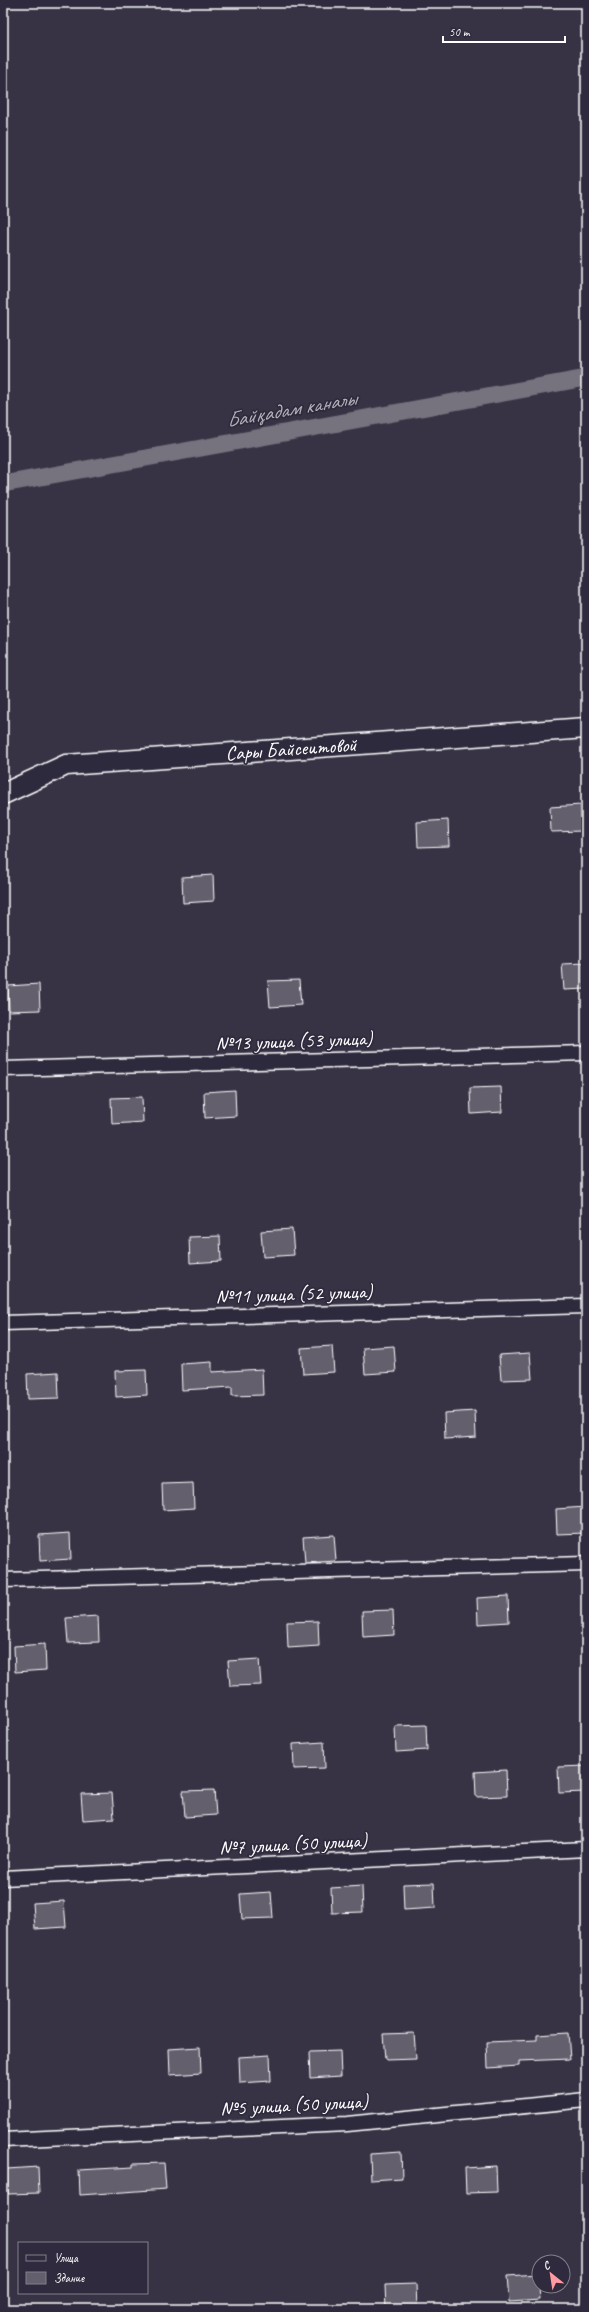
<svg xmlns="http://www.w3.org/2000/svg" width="589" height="2312" viewBox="0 0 589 2312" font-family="Caveat,sans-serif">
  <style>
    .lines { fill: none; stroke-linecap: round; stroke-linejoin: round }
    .canal { stroke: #76737f; stroke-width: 17 }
    .building { fill: #635f6d; stroke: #fff }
    .street-casing { stroke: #fff; stroke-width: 17 }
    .secondary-casing { stroke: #fff; stroke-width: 23 }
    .street { stroke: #2f2a3d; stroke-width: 14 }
    .secondary { stroke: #2f2a3d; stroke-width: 20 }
    .labels { text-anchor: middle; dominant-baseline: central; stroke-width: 3.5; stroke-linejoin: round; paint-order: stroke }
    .street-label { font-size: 20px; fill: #fff; stroke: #2f2a3d }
    .water-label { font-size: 21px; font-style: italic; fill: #b4b2b9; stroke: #2f2a3d }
  </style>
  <rect width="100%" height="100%" fill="#373345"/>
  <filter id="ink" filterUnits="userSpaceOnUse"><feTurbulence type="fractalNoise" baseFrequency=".025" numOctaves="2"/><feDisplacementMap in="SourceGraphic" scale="8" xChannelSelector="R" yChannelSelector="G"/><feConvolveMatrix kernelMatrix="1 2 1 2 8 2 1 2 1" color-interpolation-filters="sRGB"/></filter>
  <g filter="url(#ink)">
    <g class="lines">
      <path class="canal" d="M3 484 586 378"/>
    </g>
    <g class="building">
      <path d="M581 805 582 831 551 832 550 807Z"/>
      <path d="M448 820 449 846 418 847 417 822Z"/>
      <path d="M213 875 214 901 183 903 182 877Z"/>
      <path d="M586 963V989L564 990 562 964Z"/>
      <path d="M299 980 301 1005 270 1007 268 981Z"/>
      <path d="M39 984 40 1010 9 1011 8 986Z"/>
      <path d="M501 1087 502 1112 471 1114 470 1088Z"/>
      <path d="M235 1090 236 1116 205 1118 204 1092Z"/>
      <path d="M142 1097 143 1122 112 1124 111 1098Z"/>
      <path d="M292 1229 294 1255 263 1257 261 1231Z"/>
      <path d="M220 1236 221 1261 190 1263 189 1237Z"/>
      <path d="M332 1346 334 1372 303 1374 301 1348Z"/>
      <path d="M394 1346 396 1372 365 1374 363 1348Z"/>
      <path d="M530 1353 532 1379 501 1380 499 1355Z"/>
      <path d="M212 1362V1372L262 1369 263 1395 232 1396V1387L182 1390 181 1364Z"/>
      <path d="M146 1370 147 1395 116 1397 115 1371Z"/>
      <path d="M58 1372 59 1398 28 1399 27 1374Z"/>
      <path d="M475 1411 476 1437 445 1439 444 1413Z"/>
      <path d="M193 1483 194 1508 163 1510 162 1484Z"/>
      <path d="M586 1507V1533L557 1534 556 1509Z"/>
      <path d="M70 1533 71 1559 40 1561 39 1535Z"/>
      <path d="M334 1535 336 1561 305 1563 303 1537Z"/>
      <path d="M508 1596 509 1622 478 1624 477 1598Z"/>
      <path d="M393 1610 394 1635 363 1637 362 1611Z"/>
      <path d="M98 1616 99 1642 68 1643 66 1618Z"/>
      <path d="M318 1621 319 1646 288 1648 287 1622Z"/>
      <path d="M45 1644 46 1670 15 1672 14 1646Z"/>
      <path d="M259 1659 261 1685 230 1686 228 1661Z"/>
      <path d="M426 1725 427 1750 396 1752 395 1726Z"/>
      <path d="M324 1742 325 1768 294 1769 293 1744Z"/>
      <path d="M586 1766V1792L559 1793 558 1767Z"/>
      <path d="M506 1770 507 1796 476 1797 475 1772Z"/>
      <path d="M214 1790 216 1815 185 1817 183 1791Z"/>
      <path d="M112 1793 114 1818 83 1820 81 1794Z"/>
      <path d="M434 1883 435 1908 404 1910 403 1884Z"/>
      <path d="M362 1886 363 1912 332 1913 331 1888Z"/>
      <path d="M271 1892 273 1918 242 1919 240 1894Z"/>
      <path d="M64 1901 66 1927 35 1929 33 1903Z"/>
      <path d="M414 2033 416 2059 385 2060 383 2034Z"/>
      <path d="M568 2033 570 2059 519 2061V2066L488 2068 487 2042 537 2040V2035Z"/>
      <path d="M200 2047 201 2073 170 2075 169 2049Z"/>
      <path d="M340 2051 341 2076 310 2078 309 2052Z"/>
      <path d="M270 2055 271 2081 240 2083 239 2057Z"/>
      <path d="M401 2152 402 2178 371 2180 370 2154Z"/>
      <path d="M164 2163 166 2189 80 2195 79 2170 133 2167V2164Z"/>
      <path d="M496 2166 497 2192 466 2193 465 2168Z"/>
      <path d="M38 2167 39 2193 8 2194 7 2169Z"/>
      <path d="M538 2274 540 2300 509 2302 507 2276Z"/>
      <path d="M416 2284 417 2309H386L385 2285Z"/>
    </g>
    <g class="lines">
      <defs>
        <g id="street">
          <path d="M3 1069 586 1053"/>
          <path d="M3 1323 586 1306"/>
          <path d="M3 1580 586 1564"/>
          <path d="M3 1878 586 1849"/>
          <path d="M3 2140 347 2124 586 2100"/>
        </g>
        <path id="secondary" d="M3 794 66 765 586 728"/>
      </defs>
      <use href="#street" class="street-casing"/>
      <use href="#secondary" class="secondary-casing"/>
      <use href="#street" class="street"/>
      <use href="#secondary" class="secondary"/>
    </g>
  </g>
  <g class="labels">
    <g class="street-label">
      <text transform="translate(291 749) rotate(-4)">Сары Байсеитовой</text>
      <text transform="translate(294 1041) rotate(-2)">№13 улица (53 улица)</text>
      <text transform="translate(294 1294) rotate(-2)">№11 улица (52 улица)</text>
      <text transform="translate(293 1844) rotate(-3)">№7 улица (50 улица)</text>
      <text transform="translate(294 2105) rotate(-3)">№5 улица (50 улица)</text>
    </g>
    <g class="water-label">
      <text transform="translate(291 409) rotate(-10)">Байқадам каналы</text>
    </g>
  </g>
  <rect width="589" height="2312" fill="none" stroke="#2f2a3d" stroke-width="16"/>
  <rect x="8" y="8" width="573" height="2296" fill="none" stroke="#fff" stroke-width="1.5" filter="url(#ink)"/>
  <rect x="18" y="2242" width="130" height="52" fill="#2f2a3d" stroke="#827f8b"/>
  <rect x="26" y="2255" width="20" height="6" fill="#2f2a3d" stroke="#827f8b"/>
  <text x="54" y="2262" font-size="12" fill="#ffffff">Улица</text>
  <rect x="26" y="2272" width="20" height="12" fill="#635f6d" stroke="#827f8b"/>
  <text x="54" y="2282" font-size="12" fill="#ffffff">Здание</text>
  <g transform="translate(551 2274) rotate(330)"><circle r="19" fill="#2f2a3d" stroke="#827f8b"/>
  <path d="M0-3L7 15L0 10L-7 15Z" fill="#ff9aa2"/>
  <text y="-6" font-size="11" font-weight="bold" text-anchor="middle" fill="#ffffff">С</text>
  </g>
  <path d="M443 36v6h122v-6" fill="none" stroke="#ffffff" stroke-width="2"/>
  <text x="449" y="36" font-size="12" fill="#ffffff" stroke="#2f2a3d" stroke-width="3" paint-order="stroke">50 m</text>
</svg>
